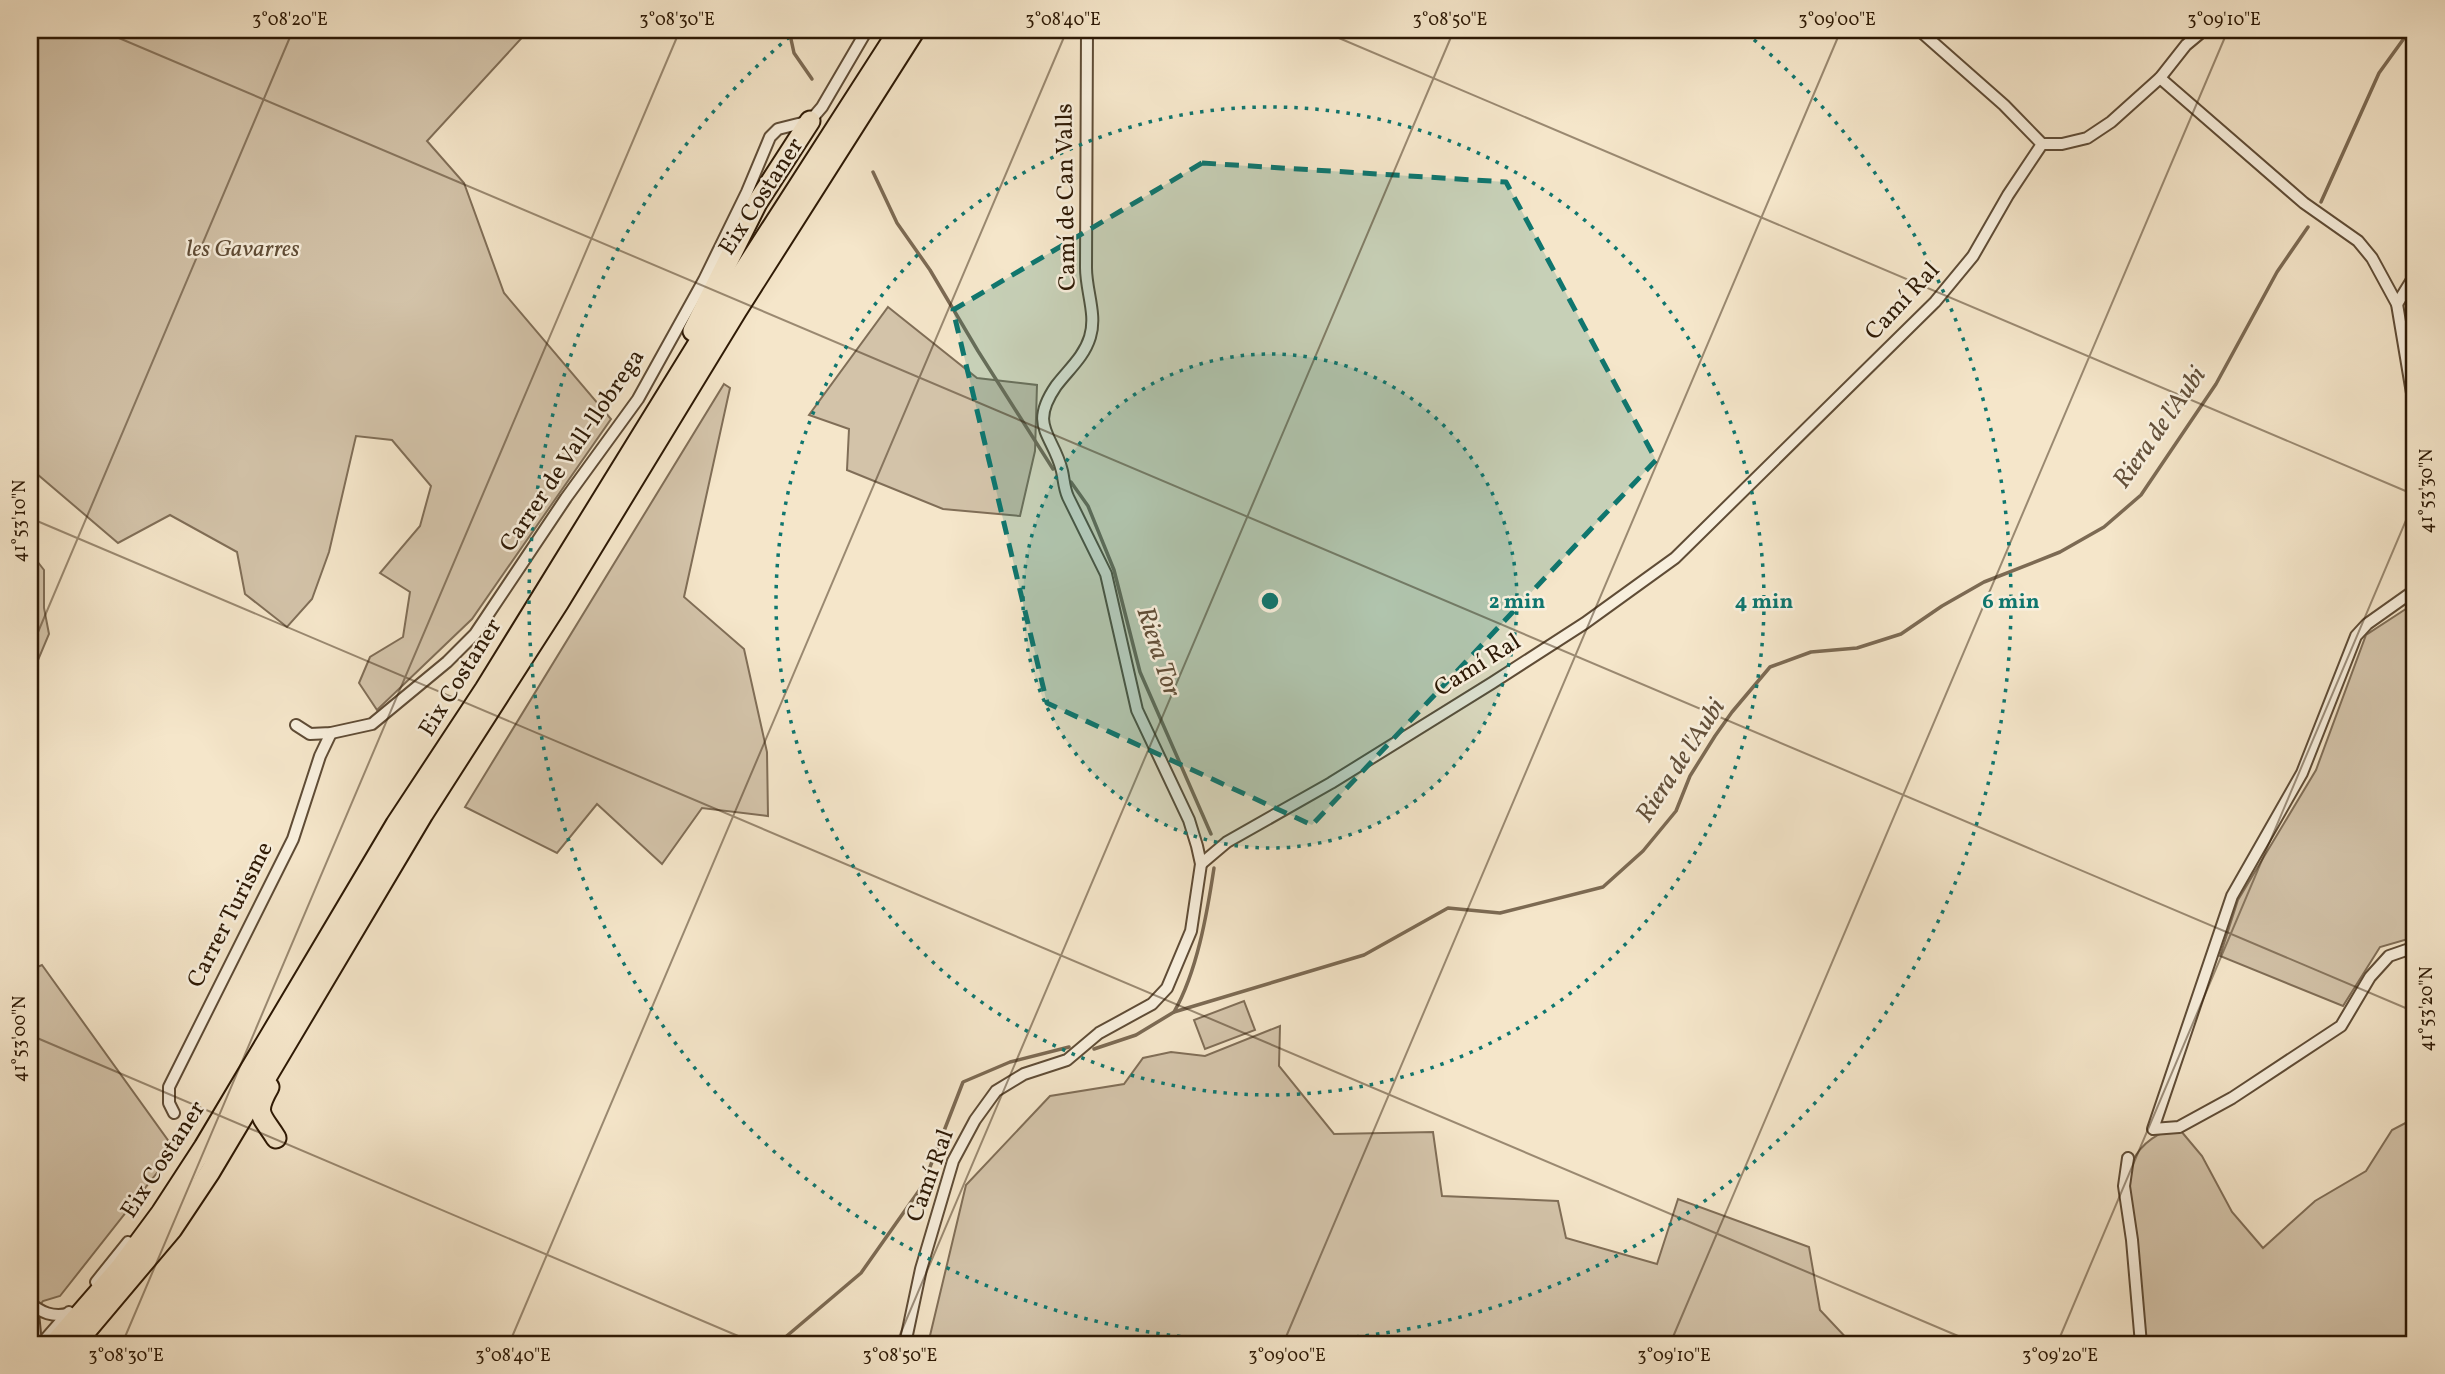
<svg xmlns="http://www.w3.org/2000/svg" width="2445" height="1374" viewBox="0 0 2445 1374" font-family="Vollkorn,serif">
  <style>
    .green { fill: #d3c3a9; stroke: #806e57; stroke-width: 2 }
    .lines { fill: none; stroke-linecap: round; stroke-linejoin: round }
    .stream { stroke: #7c6a53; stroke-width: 3.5 }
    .minor-casing { stroke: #5f4c36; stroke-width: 14 }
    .motorway-casing { stroke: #2d1905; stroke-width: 23 }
    .minor { stroke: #f8efdd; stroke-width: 10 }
    .motorway { stroke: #f5e6ca; stroke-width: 19 }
    .marked { fill: #0f766e; fill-opacity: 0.2; stroke: #0f766e; stroke-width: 5; stroke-dasharray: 14 9; stroke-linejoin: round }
    .ticks { fill: none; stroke: #2d1905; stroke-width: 2; stroke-opacity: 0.45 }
    .ring { fill: none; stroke: #0f766e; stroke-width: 3.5; stroke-dasharray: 3.5 7 }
    .labels { text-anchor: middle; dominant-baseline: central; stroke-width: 5; stroke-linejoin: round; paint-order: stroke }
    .street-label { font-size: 24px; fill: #2d1905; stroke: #f8efdd }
    .park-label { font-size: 24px; font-style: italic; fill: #5f4c36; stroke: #f8efdd }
    .water-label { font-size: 26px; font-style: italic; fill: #624f39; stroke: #f8efdd }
    .centre { fill: #0f766e; stroke: #f8efdd; stroke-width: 3.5 }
    .ring-label { font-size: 21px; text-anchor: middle; font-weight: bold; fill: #0f766e; stroke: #f8efdd; stroke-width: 5; stroke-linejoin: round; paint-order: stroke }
    .neatline { fill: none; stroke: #2d1905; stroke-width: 2.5 }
    .ticks-label { font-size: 18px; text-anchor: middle; fill: #2d1905 }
  </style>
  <rect width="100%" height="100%" fill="#f5e6ca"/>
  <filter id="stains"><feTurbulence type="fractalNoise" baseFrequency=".00286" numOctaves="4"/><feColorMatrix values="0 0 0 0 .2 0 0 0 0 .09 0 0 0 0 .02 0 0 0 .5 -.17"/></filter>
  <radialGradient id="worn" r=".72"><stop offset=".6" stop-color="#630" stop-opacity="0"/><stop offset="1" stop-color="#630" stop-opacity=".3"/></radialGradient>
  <g class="green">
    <path d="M30 30H529L427 141 464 183 504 293 611 419 472 619 377 710 359 683 370 657 403 637 410 592 380 573 420 526 431 486 392 440 356 436 329 552 312 599 287 627 245 594 237 552 170 515 118 543 30 468Z"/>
    <path d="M888 307 977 378 1037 385 1035 451 1020 516 943 509 847 470 849 429 809 415Z"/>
    <path d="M724 384 730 388 684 597 744 649 767 752 768 816 702 808 662 864 597 804 557 853 465 807Z"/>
    <path d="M30 552 44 570V608L49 634 30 679Z"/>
    <path d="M2415 603V937L2380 947 2343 1006 2220 956 2238 900 2316 770 2366 635Z"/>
    <path d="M42 965 175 1150 60 1296 43 1301 30 1318V970Z"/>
    <path d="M1244 1001 1255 1030 1205 1049 1194 1020Z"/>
    <path d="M1280 1026 1279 1066 1334 1134 1433 1132 1442 1196 1558 1201 1566 1238 1657 1264 1678 1199 1809 1247 1820 1310 1852 1344H928L966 1185 1050 1096 1124 1084 1143 1058 1171 1052 1205 1056Z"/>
    <path d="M2415 1118V1344H2142L2127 1184C2129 1178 2129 1168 2132 1162 2141 1144 2160 1128 2181 1131L2202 1156 2232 1212 2263 1248 2315 1201 2366 1171 2392 1130Z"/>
  </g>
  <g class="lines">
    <g class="stream">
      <path d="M789 30 794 53 812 79"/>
      <path d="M873 172 897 223 930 270 978 351 1053 469"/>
      <path d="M2321 202 2379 73 2410 30"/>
      <path d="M1071 482 1088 506 1114 570 1140 672 1211 834"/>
      <path d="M1174 1012C1197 972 1207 914 1214 868"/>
      <path d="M1094 1049 1136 1035 1174 1012 1364 955 1448 908 1500 913 1603 887 1643 851 1676 811 1690 776 1715 736 1732 712 1770 667 1811 652 1857 648 1901 634 1942 606 1984 582 2060 552 2104 527 2141 495 2216 384 2277 272 2308 227"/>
      <path d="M781 1344 782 1340 861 1273 923 1185 963 1082 1010 1062 1069 1047"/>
    </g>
    <defs>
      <g id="minor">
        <path d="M1919 30 2004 105 2042 144"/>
        <path d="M2160 78 2304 203 2358 241 2372 258 2397 304 2415 411"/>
        <path d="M2397 304 2415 275"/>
        <path d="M2415 590 2367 624 2356 636 2302 773 2232 896 2153 1129 2179 1127 2232 1098 2341 1026 2370 977 2389 956 2415 947"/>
        <path d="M296 725 310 734 331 733 372 724 447 662 475 634 566 498 638 399 704 280 747 192 770 137 778 129 810 121 822 107 867 30"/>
        <path d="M1201 864 1227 842 1331 783 1492 683 1585 623 1675 558 1935 302 1973 256 2008 195 2042 144H2062L2087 138 2111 122 2160 78 2186 45 2204 30"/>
        <path d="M174 1113 169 1103V1087L293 839 320 756 331 733"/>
        <path d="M2128 1158 2124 1186 2132 1240 2141 1344"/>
        <path d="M96 1282 128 1242"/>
        <path d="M30 1303C42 1313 52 1317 68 1314"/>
        <path d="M30 1304 33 1313 36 1344"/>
        <path d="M41 1344 69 1312"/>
        <path d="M905 1344 921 1269 953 1161 975 1120 996 1091 1024 1074 1067 1060 1099 1033 1152 1004 1167 988 1191 931 1201 864 1197 846 1189 820 1137 710 1106 574 1068 497C1064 488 1064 480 1062 471 1053 434 1028 427 1056 386 1068 370 1084 357 1090 337 1097 315 1086 291 1086 268L1087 30"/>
      </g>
      <g id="motorway">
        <path d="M693 331 757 203 810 121"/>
        <path d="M269 1087C253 1115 262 1115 276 1138"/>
        <path d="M54 1344 121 1267 161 1213 204 1147 396 824 485 689 727 297 899 30"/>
        <path d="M75 1344 172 1229 210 1172 423 814 559 602 737 310 915 30"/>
      </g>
    </defs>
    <use href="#minor" class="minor-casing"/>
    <use href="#motorway" class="motorway-casing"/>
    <use href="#minor" class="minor"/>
    <use href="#motorway" class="motorway"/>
  </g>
  <path class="marked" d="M1202 163 1506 182 1656 460 1312 825 1047 703 953 310Z"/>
  <path class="ticks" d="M100 30 2415 1012M1320 30 2415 495M30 518 1977 1344M30 651 293 30M30 1035 757 1344M122 1344 680 30M509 1344 1067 30M896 1344 1454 30M1283 1344 1841 30M1670 1344 2228 30M2057 1344 2415 499"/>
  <circle cx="1270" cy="601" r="247" fill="#0f766e" fill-opacity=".12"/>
  <g class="ring">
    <circle cx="1270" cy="601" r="247"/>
    <circle cx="1270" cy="601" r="494"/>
    <path d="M1746 33A741 741 0 1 1 794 33"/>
  </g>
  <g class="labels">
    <g class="street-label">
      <text transform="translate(762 197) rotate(-57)">Eix Costaner</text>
      <text transform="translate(1067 197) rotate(-91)">Camí de Can Valls</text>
      <text transform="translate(1903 302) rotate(-47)">Camí Ral</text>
      <text transform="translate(573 451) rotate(-56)">Carrer de Vall-llobrega</text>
      <text transform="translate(1478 666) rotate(-32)">Camí Ral</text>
      <text transform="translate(461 678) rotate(-58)">Eix Costaner</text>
      <text transform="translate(231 915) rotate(-63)">Carrer Turisme</text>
      <text transform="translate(164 1160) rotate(-57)">Eix Costaner</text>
      <text transform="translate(931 1176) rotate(-70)">Camí Ral</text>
    </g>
    <g class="park-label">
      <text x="243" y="250">les Gavarres</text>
    </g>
    <g class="water-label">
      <text transform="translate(2160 428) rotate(-55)">Riera de l'Aubi</text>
      <text transform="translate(1158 652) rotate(72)">Riera Tor</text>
      <text transform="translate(1681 761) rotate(-57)">Riera de l'Aubi</text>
    </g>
  </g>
  <circle cx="1270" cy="601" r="10" class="centre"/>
  <g class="ring-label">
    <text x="1517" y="608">2 min</text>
    <text x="1764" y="608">4 min</text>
    <text x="2011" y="608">6 min</text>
  </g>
  <rect width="2445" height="1374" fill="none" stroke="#f5e6ca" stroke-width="77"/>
  <rect x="38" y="38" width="2368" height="1298" class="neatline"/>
  <g class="ticks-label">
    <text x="290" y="25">3°08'20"E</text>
    <text x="677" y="25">3°08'30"E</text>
    <text x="1063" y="25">3°08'40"E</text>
    <text x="1450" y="25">3°08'50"E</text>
    <text x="1837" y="25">3°09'00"E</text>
    <text x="2224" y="25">3°09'10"E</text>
    <text transform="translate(2426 491) rotate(-90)" y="6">41°53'30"N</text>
    <text transform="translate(19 521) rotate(-90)" y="6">41°53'10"N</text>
    <text transform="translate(2426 1009) rotate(-90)" y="6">41°53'20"N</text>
    <text transform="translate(19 1039) rotate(-90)" y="6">41°53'00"N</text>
    <text x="126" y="1361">3°08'30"E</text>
    <text x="513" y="1361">3°08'40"E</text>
    <text x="900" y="1361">3°08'50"E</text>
    <text x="1287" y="1361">3°09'00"E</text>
    <text x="1674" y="1361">3°09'10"E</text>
    <text x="2060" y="1361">3°09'20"E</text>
  </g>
  <rect width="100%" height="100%" filter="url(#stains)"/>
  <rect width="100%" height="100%" fill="url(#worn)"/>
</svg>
